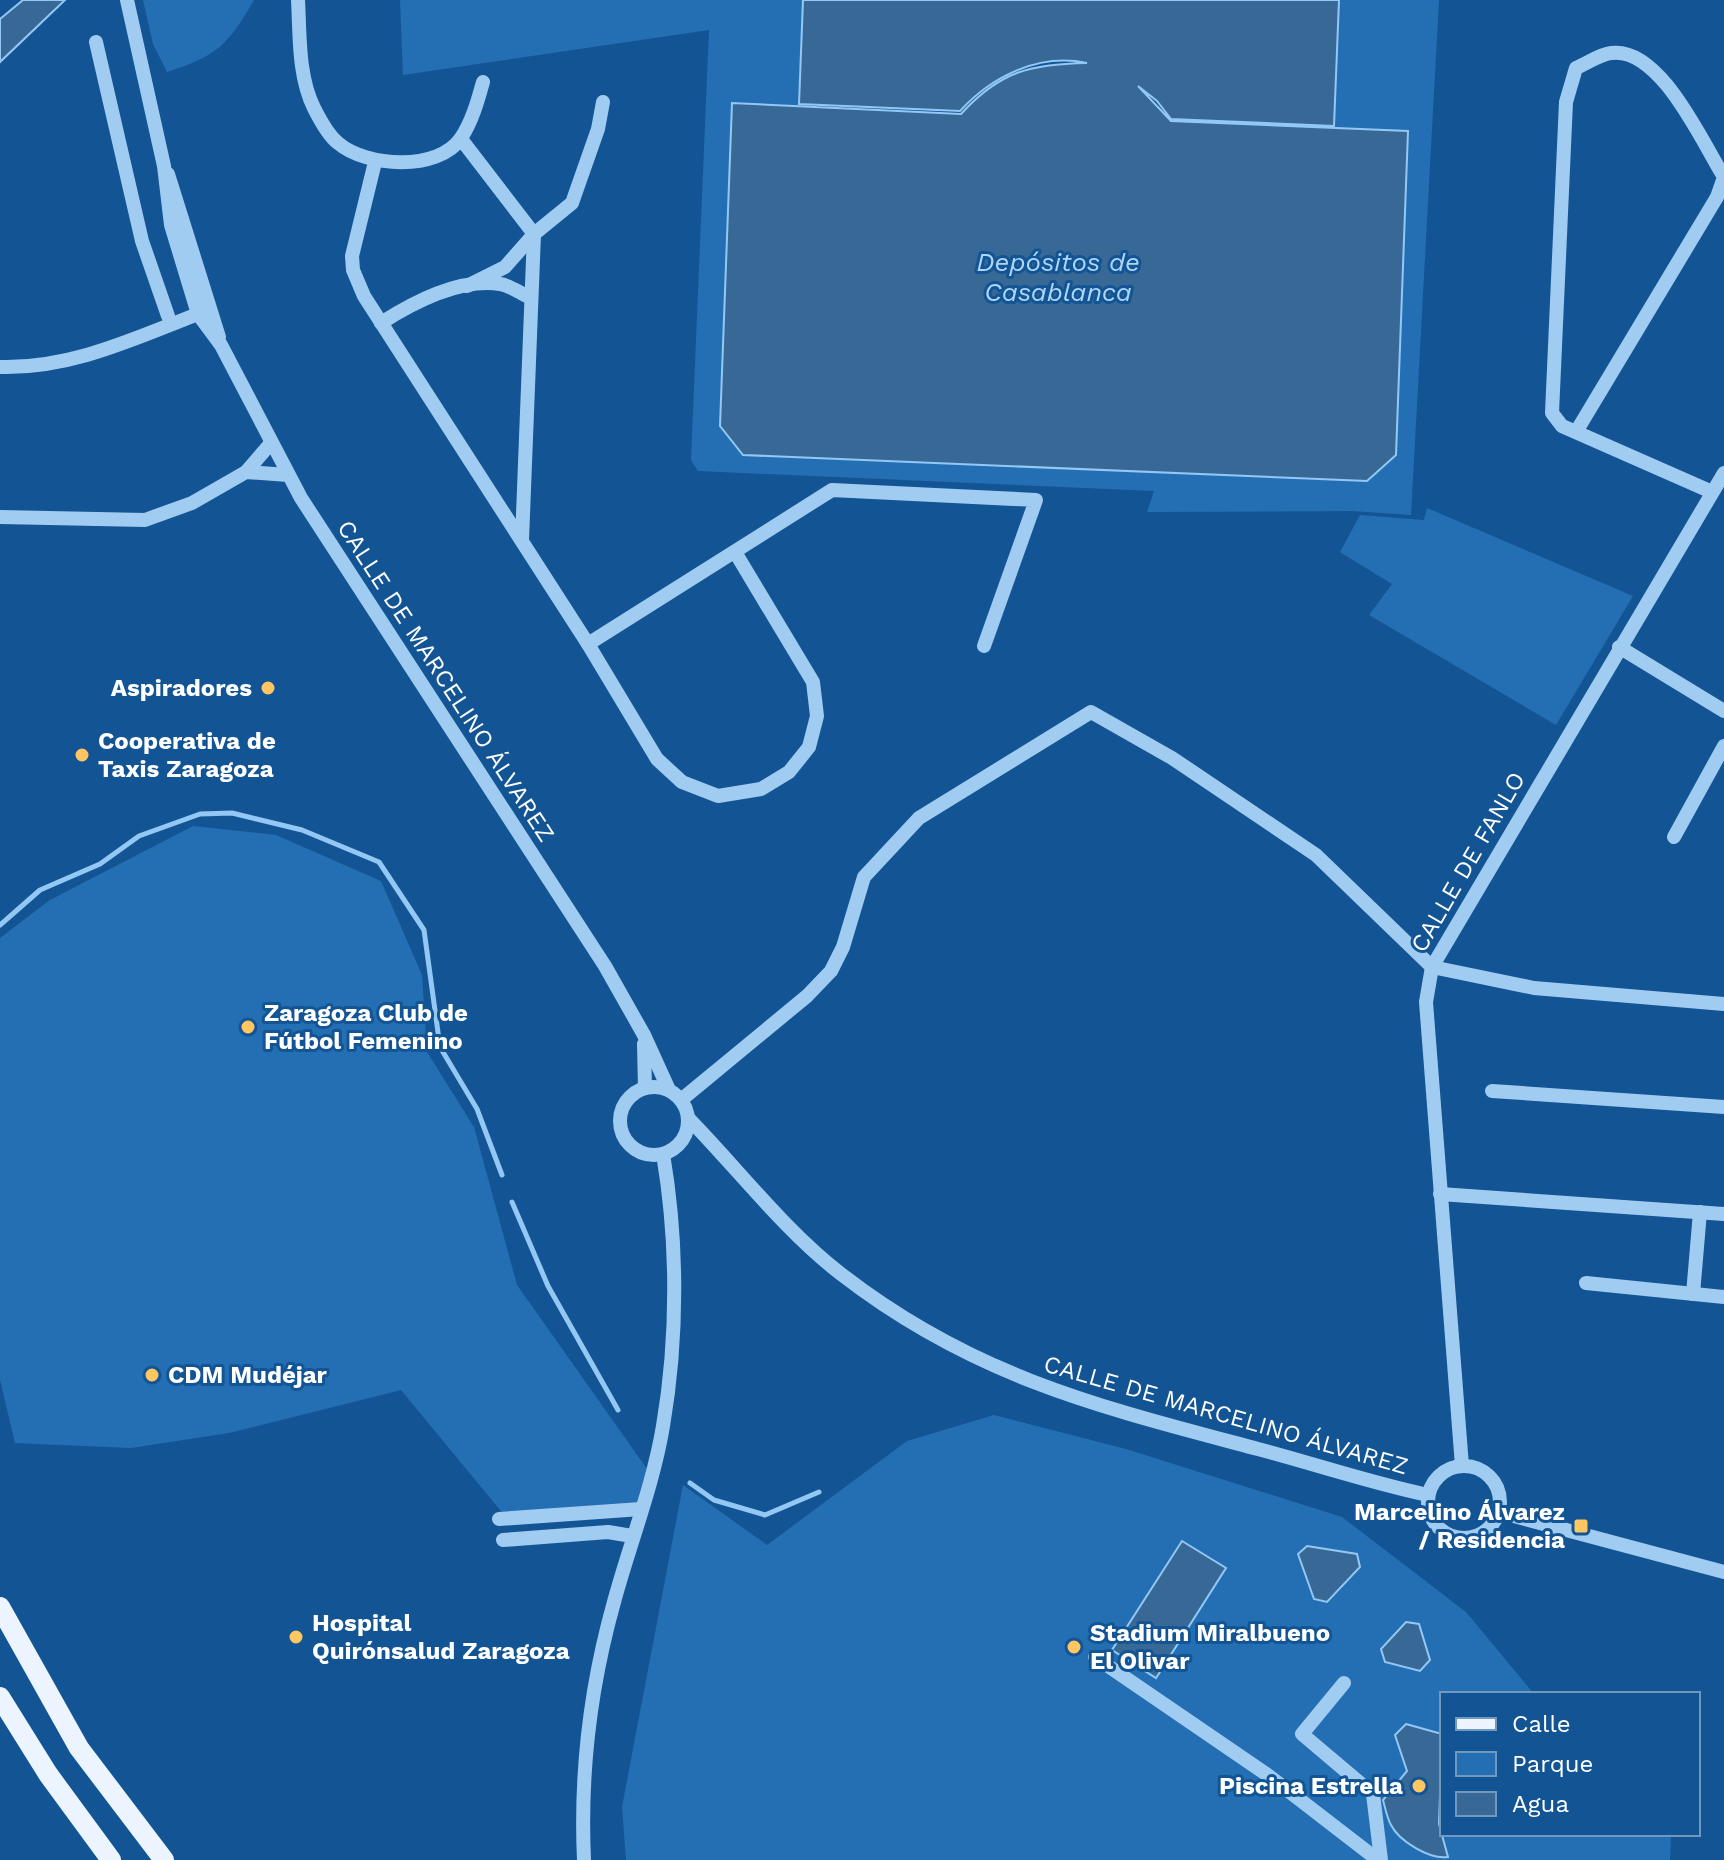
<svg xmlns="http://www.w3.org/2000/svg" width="1724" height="1860" viewBox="0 0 1724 1860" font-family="'Work Sans',sans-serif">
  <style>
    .green { fill: #246fb3 }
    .water { fill: #386996; stroke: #93c8f5; stroke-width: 2 }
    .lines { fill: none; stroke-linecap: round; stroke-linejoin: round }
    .stream { stroke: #93c8f5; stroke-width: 5 }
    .minor { stroke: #a1ccf2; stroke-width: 14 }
    .major { stroke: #ecf5ff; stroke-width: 20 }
    .poi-dot { fill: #ffc662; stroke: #135594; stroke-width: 3 }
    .labels { text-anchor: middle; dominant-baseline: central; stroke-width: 6; stroke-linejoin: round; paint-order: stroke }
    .street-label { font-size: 24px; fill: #fff; stroke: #135594 }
    .poi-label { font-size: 24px; font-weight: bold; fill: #fff; stroke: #135594; text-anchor: start }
    .water-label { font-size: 26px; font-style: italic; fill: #add6f9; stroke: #135594 }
  </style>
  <rect width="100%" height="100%" fill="#135594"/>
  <g class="green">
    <path d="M143 0H254C228 45 217 56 167 72L153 44Z"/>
    <path d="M400 0H803L798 106 733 103 743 455 1367 481 1396 455 1407 131 1334 128 1339 0H1439L1411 515 1352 511 1147 512 1154 491 698 471 691 460 709 30 403 75Z"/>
    <path d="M1427 508 1633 596 1556 725 1369 615 1392 584 1340 552 1360 515 1424 520Z"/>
    <path d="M193 826 276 835 381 881 422 975 427 1052 474 1127 517 1285 657 1483 648 1508 505 1516 401 1390 229 1433 131 1448 15 1443 0 1380V938L50 900Z"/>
    <path d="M994 1415 1126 1449 1342 1517 1466 1612 1534 1694H1442V1834H1671L1670 1860H626L622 1807 683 1485 767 1545 907 1441Z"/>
  </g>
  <g class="water">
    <path d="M23 0H65L0 62V19Z"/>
    <path d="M803 0H1339L1334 126 1171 119 1157 101 1138 86 1171 121 1408 131 1396 455 1367 481 743 455 720 426 732 103 961 114C1000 71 1031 64 1087 63 1039 53 992 76 960 111L799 104Z"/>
    <path d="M1182 1541 1226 1568 1156 1678 1112 1650Z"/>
    <path d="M1307 1546 1357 1554 1360 1567 1327 1602 1314 1599 1298 1554Z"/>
    <path d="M1406 1622 1419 1624 1430 1660 1420 1671 1385 1662 1381 1649Z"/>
    <path d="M1406 1724 1442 1734 1439 1824 1448 1857C1430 1860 1399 1841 1391 1825 1387 1818 1385 1807 1383 1800L1407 1771 1395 1735Z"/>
  </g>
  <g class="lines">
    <g class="stream">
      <path d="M0 925 40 890 100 864 139 836 200 814 232 813 302 830 379 862 424 930 440 1047 477 1109 502 1175"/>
      <path d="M512 1202 548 1286 618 1410"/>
      <path d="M690 1483 714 1500 765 1515 819 1492"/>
    </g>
    <g class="minor">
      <path d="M127 0 164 166 171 225 198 314 221 345 301 498 605 966 644 1035 669 1090"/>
      <path d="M298 0C300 35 298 76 314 108 319 118 329 136 338 143 366 167 438 172 461 138 472 122 478 100 483 82"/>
      <path d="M96 42 142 241 168 316"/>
      <path d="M461 139 534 234 522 540"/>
      <path d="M375 162 352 256 353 270 364 296 588 644 657 759 682 782 718 796 761 789 789 772 809 747 817 716 813 682 735 552"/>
      <path d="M168 174 219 337"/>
      <path d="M467 286 505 267 534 234 572 203 598 129 603 102"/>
      <path d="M381 323C414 302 459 278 500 284 509 285 520 293 529 297"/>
      <path d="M0 367C71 369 133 339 198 314"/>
      <path d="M1576 432 1717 197 1724 177C1702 142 1660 46 1611 53 1600 54 1586 64 1576 68L1566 102 1552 413 1562 426 1712 492"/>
      <path d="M246 472 288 475"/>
      <path d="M0 517 145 520 192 503 246 472 271 443"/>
      <path d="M588 644 832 490 1036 500 984 646"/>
      <path d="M1619 647 1724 711"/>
      <path d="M1674 837 1724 746"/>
      <path d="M644 1044 645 1088"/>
      <circle cx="654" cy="1121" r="34"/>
      <path d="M1492 1091 1724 1107"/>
      <path d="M681 1100 807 996 831 971 843 947 864 877 919 818 1091 712 1172 758 1316 855 1432 967 1534 988 1724 1004"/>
      <path d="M688 1118C738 1169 784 1230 841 1274 974 1377 1100 1407 1258 1449 1315 1464 1371 1483 1428 1495"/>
      <path d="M1440 1194 1724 1214"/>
      <path d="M1586 1283 1724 1297"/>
      <path d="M1693 1294 1700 1212"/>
      <path d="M1462 1466 1426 1002 1432 967 1724 473"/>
      <circle cx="1464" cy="1502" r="36"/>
      <path d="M1499 1512 1724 1572"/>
      <path d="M499 1519 641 1509"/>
      <path d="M503 1540 608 1532 632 1536"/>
      <path d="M1095 1657 1269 1776 1378 1860"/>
      <path d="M1344 1683 1302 1734 1373 1794 1381 1860"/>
      <path d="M584 1860C580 1774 591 1684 614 1602 630 1543 653 1486 663 1426 678 1338 678 1242 663 1154"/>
    </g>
    <g class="major">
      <path d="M0 1607 79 1748 164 1860"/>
      <path d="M0 1697 48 1774 111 1860"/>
    </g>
  </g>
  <g class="poi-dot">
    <circle cx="268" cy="688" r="8"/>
    <circle cx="82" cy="755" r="8"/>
    <circle cx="248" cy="1027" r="8"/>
    <circle cx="152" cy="1375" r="8"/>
    <rect x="1573" y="1518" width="16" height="16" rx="4"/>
    <circle cx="296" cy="1637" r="8"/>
    <circle cx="1074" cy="1647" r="8"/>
    <circle cx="1419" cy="1786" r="8"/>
  </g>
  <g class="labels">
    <g class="street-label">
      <text transform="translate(446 681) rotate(57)">CALLE DE MARCELINO ÁLVAREZ</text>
      <text transform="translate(1468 862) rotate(-60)">CALLE DE FANLO</text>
      <text transform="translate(1226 1415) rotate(16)">CALLE DE MARCELINO ÁLVAREZ</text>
    </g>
    <g class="poi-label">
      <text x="252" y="688" text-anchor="end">Aspiradores</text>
      <text x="98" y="741">Cooperativa de<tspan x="98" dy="28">Taxis Zaragoza</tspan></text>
      <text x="264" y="1013">Zaragoza Club de<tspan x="264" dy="28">Fútbol Femenino</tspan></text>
      <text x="168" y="1375">CDM Mudéjar</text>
      <text x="1565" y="1512" text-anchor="end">Marcelino Álvarez<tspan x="1565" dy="28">/ Residencia</tspan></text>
      <text x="312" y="1623">Hospital<tspan x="312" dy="28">Quirónsalud Zaragoza</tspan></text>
      <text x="1090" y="1633">Stadium Miralbueno<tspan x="1090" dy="28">El Olivar</tspan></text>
      <text x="1403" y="1786" text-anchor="end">Piscina Estrella</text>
    </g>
    <g class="water-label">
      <text x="1058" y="262">Depósitos de<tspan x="1058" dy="30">Casablanca</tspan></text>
    </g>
  </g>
  <rect x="1440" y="1692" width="260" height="144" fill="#135594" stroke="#7199bf" stroke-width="2"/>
  <rect x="1456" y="1718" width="40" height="12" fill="#ecf5ff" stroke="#7199bf" stroke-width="2"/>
  <text x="1512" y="1732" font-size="24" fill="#ffffff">Calle</text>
  <rect x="1456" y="1752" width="40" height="24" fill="#246fb3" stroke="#7199bf" stroke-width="2"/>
  <text x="1512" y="1772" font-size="24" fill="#ffffff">Parque</text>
  <rect x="1456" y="1792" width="40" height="24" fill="#386996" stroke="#7199bf" stroke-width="2"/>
  <text x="1512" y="1812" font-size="24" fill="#ffffff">Agua</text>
</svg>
